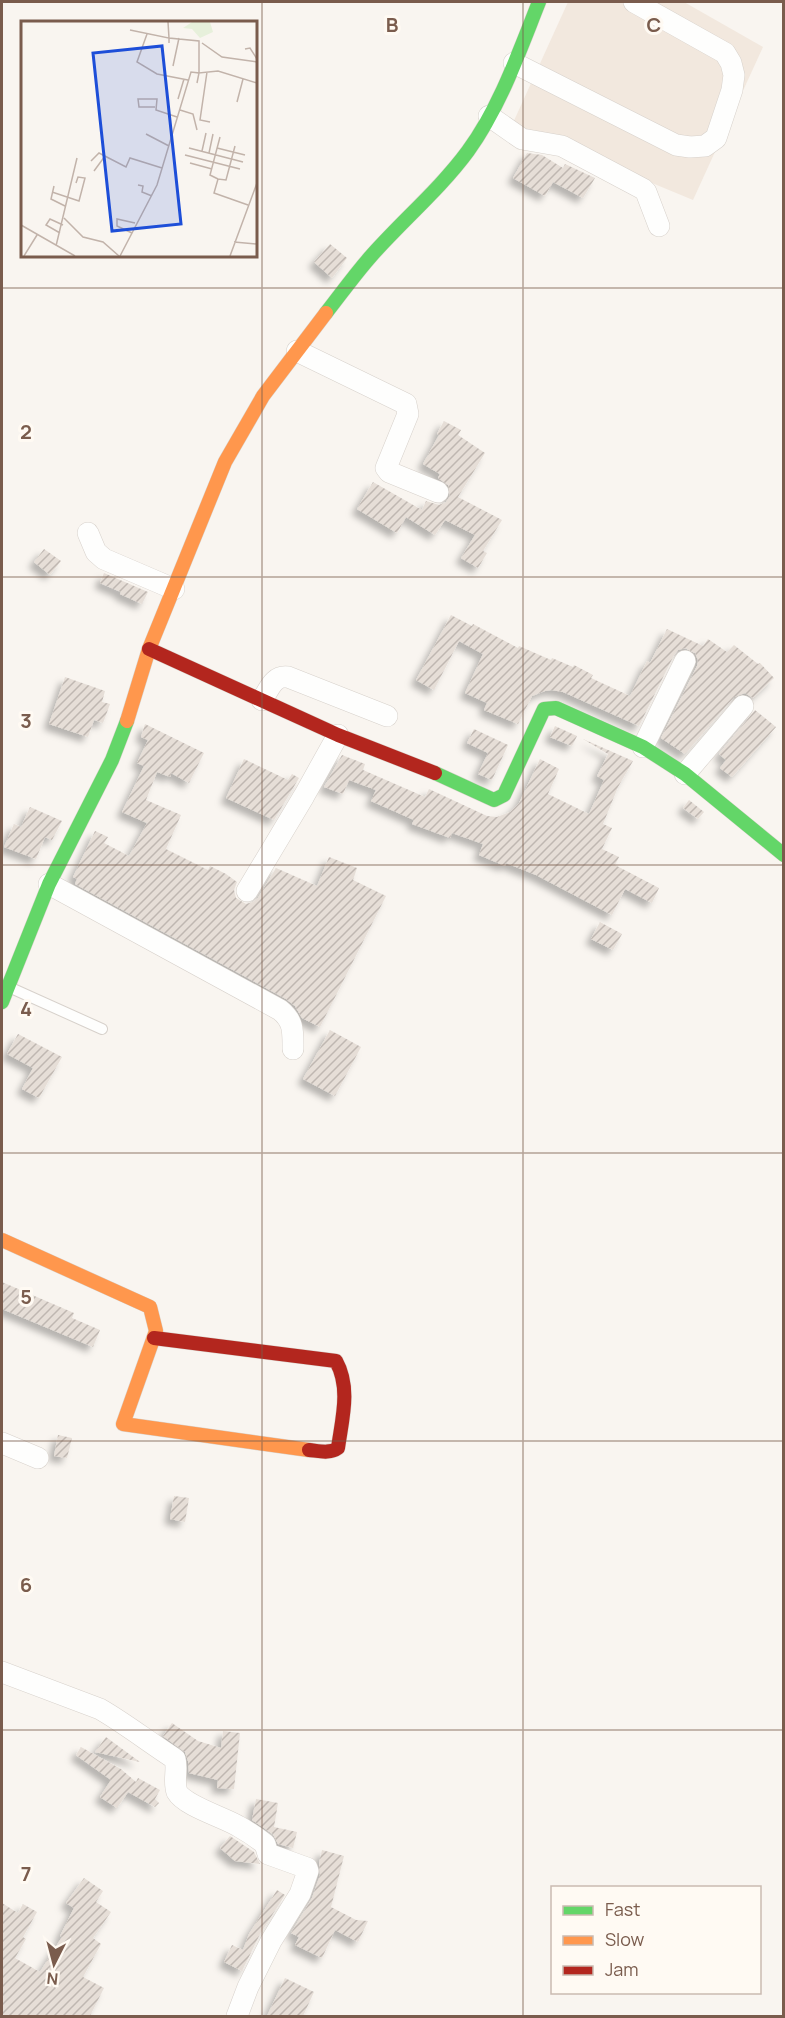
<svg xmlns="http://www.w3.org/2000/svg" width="785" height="2018" viewBox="0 0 785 2018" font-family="Manrope,sans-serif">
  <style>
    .residential { fill: #f2e8de }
    .building { fill: url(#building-hatch); filter: url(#shadow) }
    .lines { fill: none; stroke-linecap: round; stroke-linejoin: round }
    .lane-casing { stroke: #d7d1cb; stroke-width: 12 }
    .street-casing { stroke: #d7d1cb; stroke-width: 22 }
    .fast-casing { stroke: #d9d2cb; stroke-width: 15 }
    .slow-casing { stroke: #d9d2cb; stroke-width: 15 }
    .jam-casing { stroke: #d9d2cb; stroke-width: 15 }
    .lane { stroke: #fefefd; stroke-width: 10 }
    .street { stroke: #fefefd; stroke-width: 21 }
    .fast { stroke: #63d668; stroke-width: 14 }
    .slow { stroke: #ff974d; stroke-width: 14 }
    .jam { stroke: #b3261e; stroke-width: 14 }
    .grid { fill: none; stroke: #7a5c4d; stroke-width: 1.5; stroke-opacity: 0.55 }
    .inset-road { fill: none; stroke: #c2b3aa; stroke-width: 1.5 }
    .view { fill: #1d4ed8; fill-opacity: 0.15; stroke: #1d4ed8; stroke-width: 3 }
    .inset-edge { fill: none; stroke: #7a5c4d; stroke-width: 3 }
    .grid-label { font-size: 20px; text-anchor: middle; font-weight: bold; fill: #7a5c4d; stroke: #fffaf3; stroke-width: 6; stroke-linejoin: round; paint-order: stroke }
  </style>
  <defs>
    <pattern id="building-hatch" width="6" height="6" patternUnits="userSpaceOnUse" patternTransform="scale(1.5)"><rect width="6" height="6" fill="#e6ded7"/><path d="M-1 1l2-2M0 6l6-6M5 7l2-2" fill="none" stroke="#bfb7b1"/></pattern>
    <filter id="shadow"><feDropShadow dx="-5.5" dy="5.5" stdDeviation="3" flood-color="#0004"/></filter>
  </defs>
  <rect width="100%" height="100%" fill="#f9f5f0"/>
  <path class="residential" d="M568 2H684L763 47 693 200 512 125Z"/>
  <g class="building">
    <path d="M527 153 542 155 563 168 565 164 595 178 583 198 553 182 545 196 513 178Z"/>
    <path d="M330 244 347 258 332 278 314 262Z"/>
    <path d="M444 421 461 430 458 435 485 453 458 497 502 520 483 551 487 553 478 568 461 558 475 535 445 520 435 535 406 517 397 533 357 509 373 482 422 510 426 501 439 505 446 502 450 496 448 485 438 478 440 474 423 464 439 435 437 434Z"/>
    <path d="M44 549 61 561 50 575 34 562Z"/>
    <path d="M104 573 148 592 142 604 120 594 121 592 100 583Z"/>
    <path d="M451 615 472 626 473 624 518 648 519 646 551 660 552 658 573 667 574 665 593 675 591 678 630 696 647 661 650 663 667 629 703 646 708 639 727 652 734 645 758 664 760 663 774 678 753 698 745 693 734 697 685 754 661 738 697 666 698 660 695 653 685 648 678 650 674 655 639 726 563 692 552 690 545 691 532 696 518 724 484 710 487 703 465 693 483 654 459 641 434 690 416 680Z"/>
    <path d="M65 677 105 691 102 702 110 704 103 723 94 720 88 737 49 724Z"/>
    <path d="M755 710 776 727 732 777 720 768 726 760 719 754Z"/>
    <path d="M145 724 204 753 189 783 171 773 170 777 157 772 146 800 181 815 166 849 208 870 210 866 226 874 237 882 234 890 236 898 246 904 253 902 258 898 276 868 317 886 329 857 357 868 353 880 386 896 320 1027 302 1018 295 1006 286 999 75 884 77 879 73 877 95 831 108 837 104 843 129 856 147 823 122 812 144 766 137 763 148 740 141 737Z"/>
    <path d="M555 726 577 736 572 746 550 737Z"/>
    <path d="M474 729 508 745 492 780 478 774 488 753 467 743Z"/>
    <path d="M583 739 633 761 618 787 603 824 612 828 602 849 619 857 615 865 659 888 652 903 625 889 612 915 536 875 506 863 505 866 479 855 483 844 452 833 450 838 412 824 414 820 371 801 376 790 349 780 343 794 324 787 342 755 365 764 363 770 425 797 429 789 487 816 497 817 510 812 519 803 540 759 559 769 548 794 589 814 604 780 597 776 608 754Z"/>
    <path d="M244 759 288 780 292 774 299 778 274 820 226 798Z"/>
    <path d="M689 800 704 812 698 819 683 808Z"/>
    <path d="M30 807 62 821 52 840 45 837 36 859 4 847 14 824 21 827Z"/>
    <path d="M600 922 622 934 613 950 591 939Z"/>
    <path d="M330 1030 361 1047 335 1096 303 1079Z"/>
    <path d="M18 1034 62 1057 39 1098 22 1089 33 1068 7 1054Z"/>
    <path d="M2 1282 74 1313 72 1318 100 1330 93 1347 2 1309Z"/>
    <path d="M58 1435 72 1438 67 1458 54 1456Z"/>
    <path d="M174 1496 189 1498 185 1522 170 1519Z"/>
    <path d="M172 1723 198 1741 221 1748 223 1731 240 1733 234 1789 217 1788 218 1780 189 1773 188 1761 185 1752 163 1736Z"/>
    <path d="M106 1737 140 1762 95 1752Z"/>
    <path d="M81 1747 121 1769 136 1782 138 1778 160 1790 155 1799 159 1803 155 1807 128 1792 117 1808 100 1797 111 1780 76 1755Z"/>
    <path d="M256 1799 278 1803 274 1827 297 1832 293 1848 278 1844 273 1834 252 1820Z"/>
    <path d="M230 1836 254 1852 260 1864 235 1861 220 1848Z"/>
    <path d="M322 1850 344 1856 331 1907 356 1920 368 1921 358 1942 335 1930 322 1958 295 1945 299 1937 291 1933 312 1898 320 1875 319 1863Z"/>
    <path d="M84 1878 103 1891 96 1902 111 1912 93 1938 101 1944 83 1977 104 1988 90 2016H2V1903L18 1913 23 1904 37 1912 23 1937 26 1939 15 1958 40 1972 62 1937 60 1936 74 1908 66 1903Z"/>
    <path d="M277 1890 285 1895 260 1934 242 1971 224 1962 232 1945 243 1950 249 1934Z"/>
    <path d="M285 1978 314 1992 303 2016H267Z"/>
  </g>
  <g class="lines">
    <defs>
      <path id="lane" d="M11 988 102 1029"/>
      <g id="street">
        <path d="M514 63 676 145 690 147 705 146 716 138 732 90 734 75 731 63 725 53 634 2"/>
        <path d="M489 116 522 139 562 146 643 189 646 192 659 226"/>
        <path d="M297 351 406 404 408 414 386 468 389 472 438 492"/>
        <path d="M88 533 96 552 104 559 174 589"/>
        <path d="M262 700C269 690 273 675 288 677L387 716"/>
        <path d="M643 747 685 661"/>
        <path d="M685 774 743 706"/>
        <path d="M49 884 280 1010C294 1021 293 1032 293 1049"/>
        <path d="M247 891 304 796 338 735"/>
        <path d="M2 1443 38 1458"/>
        <path d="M2 1672 100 1709C126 1724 150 1743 175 1759 178 1769 173 1782 177 1792 185 1806 223 1817 238 1826 247 1831 256 1837 265 1844L268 1854 307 1868 308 1871 300 1894 271 1941 248 1987 237 2016"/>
      </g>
      <g id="fast">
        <path d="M326 313C341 294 355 274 372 255 403 220 440 189 468 151 500 107 519 52 539 2"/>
        <path d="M435 773 494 800 504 795 544 709 556 708 643 747 685 774 784 855"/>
        <path d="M2 1002 49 884 112 760 127 721"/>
      </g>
      <g id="slow">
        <path d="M127 721 149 649 225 462 263 396 326 313"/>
        <path d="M2 1240 150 1307 156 1331 123 1424 309 1450"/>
      </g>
      <g id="jam">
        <path d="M149 649 338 735 435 773"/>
        <path d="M154 1338 336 1361C351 1388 342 1419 338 1448 330 1454 319 1451 309 1450"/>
      </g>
    </defs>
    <use href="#lane" class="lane-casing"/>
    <use href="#street" class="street-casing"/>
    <use href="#fast" class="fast-casing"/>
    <use href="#slow" class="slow-casing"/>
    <use href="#jam" class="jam-casing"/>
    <use href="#lane" class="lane"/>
    <use href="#street" class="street"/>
    <use href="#fast" class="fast"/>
    <use href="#slow" class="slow"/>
    <use href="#jam" class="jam"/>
  </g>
  <path class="grid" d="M262 2V2016M523 2V2016M2 288H784M2 577H784M2 865H784M2 1153H784M2 1441H784M2 1730H784"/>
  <g transform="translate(21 21)">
    <rect width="236" height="236" fill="#f9f5f0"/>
    <path d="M171 1H189L192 11 179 17 171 8 162 7Z" fill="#e7f0db"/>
    <path class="inset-road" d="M147 1 148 17 178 20V52L197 50 236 62M109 9 148 17V22M126 13 116 41 136 53 167 59M181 22 201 36 236 41M224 28 229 27 236 38M152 45 158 17M186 51 179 99 189 101M157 78 163 58M216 81 222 58M134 86H118L117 78H136L135 89 156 96M159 89 172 93 176 109M125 113 148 125M214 125 205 159 197 158 193 172 227 184M168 127 222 141M196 127 224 134M181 130 185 112M188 132 192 113M164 134 219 148M70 140 78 132 105 146 109 137 141 147M169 142 191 148M73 150 84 135M197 158 189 154 199 116M117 164 122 165 121 171 131 175M33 165 30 178 44 185M31 171 58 180 64 157 57 156 55 162M43 197 62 216 82 221 98 235M0 204 54 235M39 212 25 204 29 198 42 204M111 212 96 205V198L114 202M213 221 236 223M35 225 56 137M3 235 16 214M99 235 136 164 170 51 178 52 176 62M209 235 236 162"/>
    <path class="view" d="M141 25 160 203 91 210 72 32Z"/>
    <rect width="236" height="236" class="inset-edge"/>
  </g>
  <g class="grid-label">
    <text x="392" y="32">B</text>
    <text x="654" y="32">C</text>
    <text x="26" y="439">2</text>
    <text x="26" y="728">3</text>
    <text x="26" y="1016">4</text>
    <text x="26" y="1304">5</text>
    <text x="26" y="1592">6</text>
    <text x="26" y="1881">7</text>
  </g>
  <rect width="785" height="2018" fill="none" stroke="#7a5c4d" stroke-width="6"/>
  <rect x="551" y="1886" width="210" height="108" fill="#fffaf3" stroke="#cabbb1" stroke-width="1.5"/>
  <rect x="563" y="1906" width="30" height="9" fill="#63d668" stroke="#cabbb1" stroke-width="1.5"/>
  <text x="605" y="1916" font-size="18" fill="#7a5c4d">Fast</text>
  <rect x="563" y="1936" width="30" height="9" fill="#ff974d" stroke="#cabbb1" stroke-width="1.5"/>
  <text x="605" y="1946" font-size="18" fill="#7a5c4d">Slow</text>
  <rect x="563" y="1966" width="30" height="9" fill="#b3261e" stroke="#cabbb1" stroke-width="1.5"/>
  <text x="605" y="1976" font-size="18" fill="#7a5c4d">Jam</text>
  <g transform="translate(54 1964) rotate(186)" stroke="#fffaf3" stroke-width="4.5" paint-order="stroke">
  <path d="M0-4.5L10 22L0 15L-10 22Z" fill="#7a5c4d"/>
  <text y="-9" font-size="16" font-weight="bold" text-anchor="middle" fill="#7a5c4d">N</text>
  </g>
</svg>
